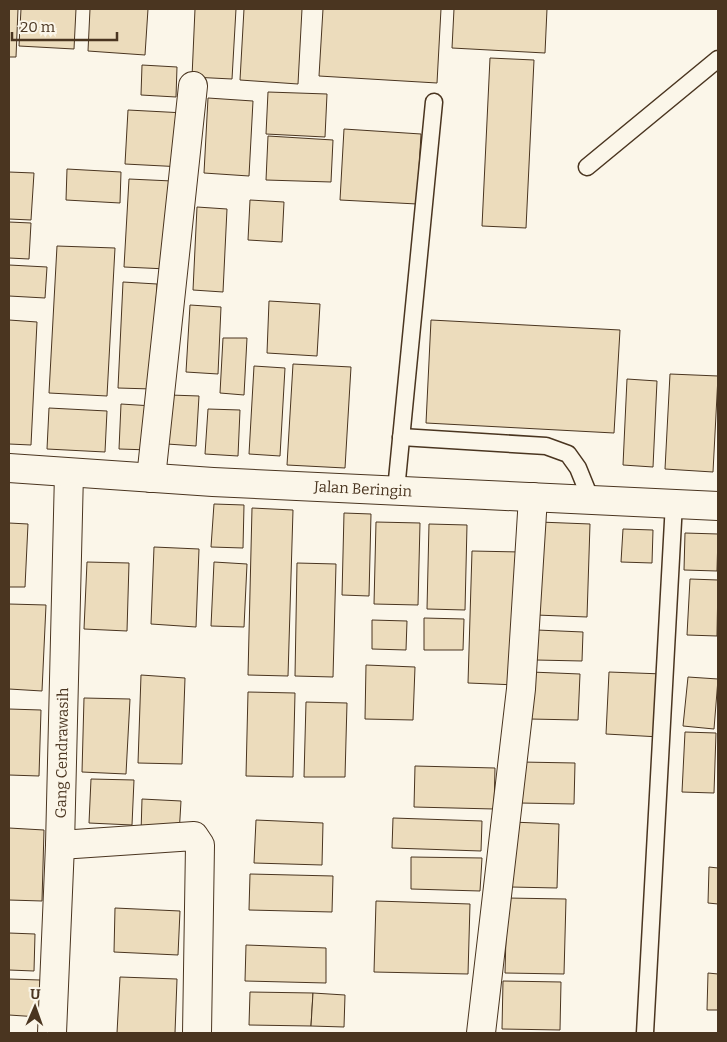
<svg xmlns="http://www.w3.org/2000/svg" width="727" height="1042" viewBox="0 0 727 1042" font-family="Bitter,serif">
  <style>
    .building { fill: #ecdcbc; stroke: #4a3520 }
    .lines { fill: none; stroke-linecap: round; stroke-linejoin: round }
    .lane-casing { stroke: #4a3520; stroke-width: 19 }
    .street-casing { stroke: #4a3520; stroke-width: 30 }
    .secondary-casing { stroke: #4a3520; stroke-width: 30 }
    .lane { stroke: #fbf6e9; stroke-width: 16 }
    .street { stroke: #fbf6e9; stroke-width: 28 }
    .secondary { stroke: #fbf6e9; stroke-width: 28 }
    .labels { text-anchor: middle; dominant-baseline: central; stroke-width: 4; stroke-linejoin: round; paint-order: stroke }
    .street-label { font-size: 15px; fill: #4a3520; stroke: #fbf6e9 }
  </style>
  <rect width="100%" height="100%" fill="#fbf6e9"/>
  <g class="building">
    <path d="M9 9H18L16 57H9Z"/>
    <path d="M21 9H76L74 49 19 46Z"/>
    <path d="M90 9H148L145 55 88 51Z"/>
    <path d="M195 9H236L232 79 192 77Z"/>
    <path d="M244 9H302L298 84 240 80Z"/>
    <path d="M323 9H441L437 83 319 76Z"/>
    <path d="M454 9H547L545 53 452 48Z"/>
    <path d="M490 58 534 60 526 228 482 226Z"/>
    <path d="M142 65 177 67 176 97 141 95Z"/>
    <path d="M268 92 327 94 325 137 266 134Z"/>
    <path d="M208 98 253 101 249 176 204 173Z"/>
    <path d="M128 110 185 113 183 167 125 164Z"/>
    <path d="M344 129 421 134 417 204 340 200Z"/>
    <path d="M268 136 333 140 331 182 266 180Z"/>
    <path d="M67 169 121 172 120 203 66 200Z"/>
    <path d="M9 172 34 173 31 220 9 219Z"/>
    <path d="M129 179 172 181 167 269 124 267Z"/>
    <path d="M250 200 284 202 282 242 248 240Z"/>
    <path d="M197 207 227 209 223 292 193 290Z"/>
    <path d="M9 222 31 223 29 259 9 258Z"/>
    <path d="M57 246 115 248 107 396 49 393Z"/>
    <path d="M9 265 47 267 45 298 9 296Z"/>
    <path d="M123 282 157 284 152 389 118 388Z"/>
    <path d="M269 301 320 304 317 356 267 353Z"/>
    <path d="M190 305 221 307 218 374 186 372Z"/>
    <path d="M9 320 37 322 31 445 9 444Z"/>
    <path d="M431 320 620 330 614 433 426 423Z"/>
    <path d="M223 338H247L244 395 220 393Z"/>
    <path d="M293 364 351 367 345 468 287 465Z"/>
    <path d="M254 366 285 368 280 456 249 454Z"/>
    <path d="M670 374 718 376 713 472 665 469Z"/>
    <path d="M627 379 657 381 653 467 623 465Z"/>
    <path d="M170 395 199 396 196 446 167 444Z"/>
    <path d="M121 404 153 406 150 450 119 449Z"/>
    <path d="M49 408 107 411 105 452 47 449Z"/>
    <path d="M208 409 240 410 238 456 205 454Z"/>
    <path d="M214 504 244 505 243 548 211 547Z"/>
    <path d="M252 508 293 510 288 676 248 675Z"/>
    <path d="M344 513 371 514 369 596 342 595Z"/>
    <path d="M376 522 420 523 418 605 374 604Z"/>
    <path d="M539 522 590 524 587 617 536 615Z"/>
    <path d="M9 523 28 524 25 587H9Z"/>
    <path d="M429 524 467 525 465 610 427 609Z"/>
    <path d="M623 529 653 530 652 563 621 562Z"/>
    <path d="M685 533 718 534 717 571 684 570Z"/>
    <path d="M154 547 199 549 196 627 151 624Z"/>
    <path d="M472 551 520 552 517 685 468 683Z"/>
    <path d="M87 562 129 563 127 631 84 629Z"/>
    <path d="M214 562 247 564 244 627 211 626Z"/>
    <path d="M297 563 336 564 333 677 295 676Z"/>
    <path d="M690 579 718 580 717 636 687 635Z"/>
    <path d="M9 604 46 605 42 691 9 689Z"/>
    <path d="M424 618 464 619 463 650H424Z"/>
    <path d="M372 620 407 621 406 650 372 649Z"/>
    <path d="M537 630 583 632 582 661 536 660Z"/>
    <path d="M366 665 415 667 413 720 365 719Z"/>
    <path d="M531 672 580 674 578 720 530 719Z"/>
    <path d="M609 672 663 674 660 737 606 734Z"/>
    <path d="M141 675 185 678 182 764 138 763Z"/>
    <path d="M688 677 718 679 714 729 683 726Z"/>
    <path d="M248 692 295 693 293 777 246 776Z"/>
    <path d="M84 698 130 699 126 774 82 772Z"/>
    <path d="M306 702 347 703 345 777H304Z"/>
    <path d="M9 709 41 710 39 776 9 775Z"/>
    <path d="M685 732 716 733 714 793 682 792Z"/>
    <path d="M521 762 575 763 574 804 520 803Z"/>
    <path d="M415 766 495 768 494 809 414 807Z"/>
    <path d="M91 779 134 780 132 825 89 823Z"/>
    <path d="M142 799 181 801 179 835 141 833Z"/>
    <path d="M393 818 482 821 481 851 392 848Z"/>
    <path d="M256 820 323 823 322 865 254 863Z"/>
    <path d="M512 822 559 824 557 888 511 887Z"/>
    <path d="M9 828 44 830 42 901 9 900Z"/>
    <path d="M411 857 482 858 480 891 411 889Z"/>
    <path d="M709 867 718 868V904L708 903Z"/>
    <path d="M250 874 333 876 332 912 249 910Z"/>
    <path d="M507 898 566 899 564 974 505 973Z"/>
    <path d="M376 901 470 904 468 974 374 972Z"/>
    <path d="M115 908 180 911 178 955 114 952Z"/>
    <path d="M9 933 35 934 34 971 9 970Z"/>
    <path d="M246 945 326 948V983L245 981Z"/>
    <path d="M708 973 718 974V1010H707Z"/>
    <path d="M120 977 177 979 175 1033H117Z"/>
    <path d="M9 979 40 980 39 1017 9 1015Z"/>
    <path d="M503 981 561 982 560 1030 502 1029Z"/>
    <path d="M250 992 313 993 311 1026 249 1025Z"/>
    <path d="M313 993 345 995 344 1027 311 1026Z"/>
  </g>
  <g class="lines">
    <defs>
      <g id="lane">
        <path d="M587 167 718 59"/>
        <path d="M401 437 546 446 568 454 578 468 591 500"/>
        <path d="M396 490 434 102"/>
        <path d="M645 1033 674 503"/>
      </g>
      <g id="street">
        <path d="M151 478 193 86"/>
        <path d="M60 845 194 836 200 845 197 1033"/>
        <path d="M52 1033 60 845 69 473"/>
        <path d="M481 1033 521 689 533 497"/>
      </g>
      <path id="secondary" d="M9 468 213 482 718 506"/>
    </defs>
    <use href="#lane" class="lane-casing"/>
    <use href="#street" class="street-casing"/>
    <use href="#secondary" class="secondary-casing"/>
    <use href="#lane" class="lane"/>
    <use href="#street" class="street"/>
    <use href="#secondary" class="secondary"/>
  </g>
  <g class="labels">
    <g class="street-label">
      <text transform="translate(363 489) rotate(3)">Jalan Beringin</text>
      <text transform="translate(62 753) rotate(-89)">Gang Cendrawasih</text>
    </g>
  </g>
  <rect width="727" height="1042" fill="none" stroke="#4a3520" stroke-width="20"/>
  <g transform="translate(35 1007) rotate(2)" stroke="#fbf6e9" stroke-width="4" paint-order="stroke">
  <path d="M0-4L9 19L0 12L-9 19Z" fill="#4a3520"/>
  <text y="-8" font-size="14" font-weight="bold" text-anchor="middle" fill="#4a3520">U</text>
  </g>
  <path d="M12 32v8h105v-8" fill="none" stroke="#4a3520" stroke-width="2.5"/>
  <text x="20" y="32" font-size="15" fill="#4a3520" stroke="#fbf6e9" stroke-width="4" paint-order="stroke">20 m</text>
</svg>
